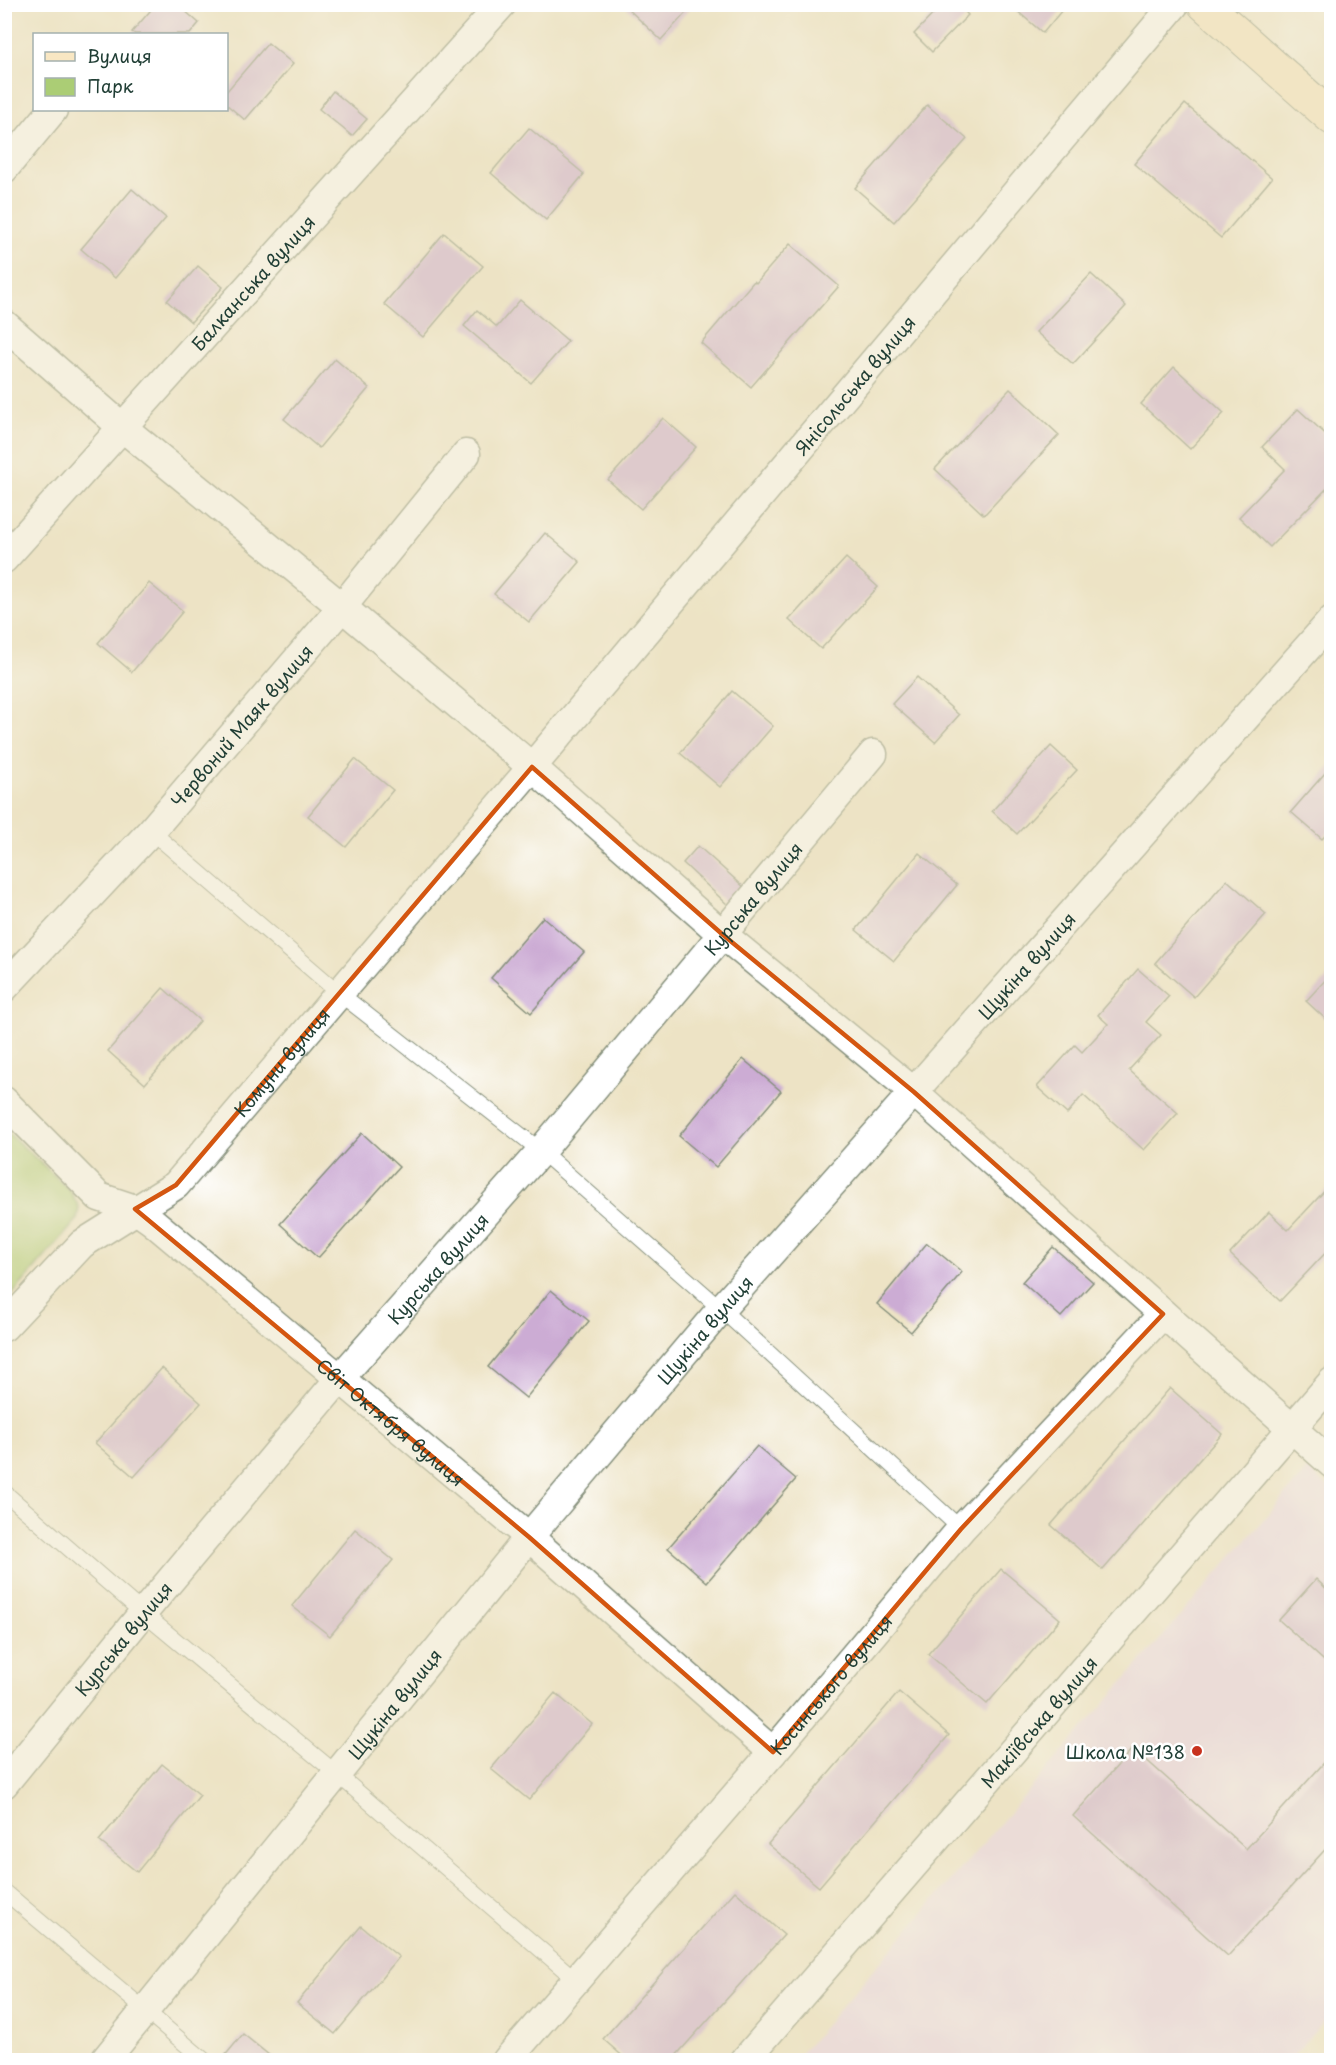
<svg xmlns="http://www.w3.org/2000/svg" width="1336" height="2065" viewBox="0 0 1336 2065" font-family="'Playpen Sans',sans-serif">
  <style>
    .built { fill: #e8d2ee }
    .green { fill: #abcd75; stroke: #658554; stroke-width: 1.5 }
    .building { fill: #ccacd4 }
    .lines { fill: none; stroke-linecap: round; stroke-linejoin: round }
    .lane-casing { stroke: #86907c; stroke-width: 17 }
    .street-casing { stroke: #86907c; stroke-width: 31 }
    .secondary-casing { stroke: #86907c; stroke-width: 35 }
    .lane { stroke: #fff; stroke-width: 15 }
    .street { stroke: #fff; stroke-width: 28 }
    .secondary { stroke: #f9e7c3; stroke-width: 33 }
    .marked { fill: none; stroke: #d45610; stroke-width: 4.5; stroke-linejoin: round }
    .poi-dot { fill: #c8321e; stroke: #fff; stroke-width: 2 }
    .labels { text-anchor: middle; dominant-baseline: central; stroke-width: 5; stroke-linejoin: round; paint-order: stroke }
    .street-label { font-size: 18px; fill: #1f3d34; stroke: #fff }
    .poi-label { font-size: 18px; fill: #1f3d34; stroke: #fff; text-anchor: end }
  </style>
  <rect width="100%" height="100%" fill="#fff"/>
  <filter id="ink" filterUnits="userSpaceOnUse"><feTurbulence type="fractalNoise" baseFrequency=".0167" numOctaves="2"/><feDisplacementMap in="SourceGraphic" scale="12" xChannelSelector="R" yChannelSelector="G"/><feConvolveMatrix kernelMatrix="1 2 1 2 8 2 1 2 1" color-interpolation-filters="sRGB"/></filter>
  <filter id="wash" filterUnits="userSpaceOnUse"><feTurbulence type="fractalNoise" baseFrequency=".008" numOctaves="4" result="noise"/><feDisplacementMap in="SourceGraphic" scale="24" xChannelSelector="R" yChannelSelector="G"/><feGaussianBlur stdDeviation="1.35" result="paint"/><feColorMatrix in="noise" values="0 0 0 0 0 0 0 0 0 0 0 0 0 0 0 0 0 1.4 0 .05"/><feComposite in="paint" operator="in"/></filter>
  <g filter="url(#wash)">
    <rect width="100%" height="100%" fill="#ede3c5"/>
    <path class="built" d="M1308 1469 1331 1490V2013L1290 2060H795Z"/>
    <path class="green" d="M5 1130 69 1189 79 1207 77 1220 5 1303Z"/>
    <g id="blocks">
      <g class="building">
        <path d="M156 4H177L199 23 190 34H135L132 32Z"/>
        <path d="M623 4H694L661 40Z"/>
        <path d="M943 4H958L968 15 932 52 914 34Z"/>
        <path d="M1009 4H1067L1043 33Z"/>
        <path d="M268 43 293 64 245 120 226 104V92Z"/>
        <path d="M333 91 367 119 352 136 319 109Z"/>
        <path d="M1185 104 1272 178 1221 238 1134 164Z"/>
        <path d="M927 105 967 139 894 222 855 188Z"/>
        <path d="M529 128 584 174 546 220 491 173Z"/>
        <path d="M132 189 166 218 115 278 81 249Z"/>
        <path d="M444 233 483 266 423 337 384 304Z"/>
        <path d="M790 244 839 286 751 387 701 343 754 281 756 283Z"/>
        <path d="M198 266 223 287 191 322 167 301Z"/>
        <path d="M1091 274 1126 306 1073 364 1036 332Z"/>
        <path d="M520 300 568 341 531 383 464 326 477 310 497 327Z"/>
        <path d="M335 359 369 388 319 448 284 419Z"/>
        <path d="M1174 367 1224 413 1190 449 1141 404Z"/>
        <path d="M1010 389 1059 435 984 515 935 469Z"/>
        <path d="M1298 409 1332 440V483L1270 547 1239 517 1285 469 1262 447Z"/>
        <path d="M663 418 696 447 641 509 608 480Z"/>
        <path d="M545 533 580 562 529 622 494 594Z"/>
        <path d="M846 558 878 587 821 649 789 620Z"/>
        <path d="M149 583 183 611 132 672 98 643Z"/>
        <path d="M917 677 959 715 935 742 892 704Z"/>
        <path d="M732 691 773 726 720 787 680 753Z"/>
        <path d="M1051 746 1077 770 1017 834 992 811Z"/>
        <path d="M355 759 393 790 346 847 308 816Z"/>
        <path d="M1332 765V829L1322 839 1291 812Z"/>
        <path d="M698 846 745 888 729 906 683 863Z"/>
        <path d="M919 853 957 885 894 961 856 930Z"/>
        <path d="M1227 880 1266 914 1194 997 1155 963Z"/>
        <path d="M543 917 584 952 531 1013 491 978Z"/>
        <path d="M1138 969 1169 996 1146 1022 1161 1035 1129 1070 1178 1113 1144 1150 1083 1095 1067 1114 1037 1087 1075 1045 1082 1052 1108 1024 1098 1015Z"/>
        <path d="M1329 976 1332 979V1025L1306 1001Z"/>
        <path d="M163 988 200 1021 145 1084 108 1051Z"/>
        <path d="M743 1059 781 1091 716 1167 679 1136Z"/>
        <path d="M362 1133 399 1167 318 1258 280 1224Z"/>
        <path d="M1332 1183V1246L1280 1301 1230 1254 1269 1212 1288 1230Z"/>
        <path d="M927 1243 962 1272 911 1332 877 1304Z"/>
        <path d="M1053 1247 1093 1282 1061 1317 1022 1282Z"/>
        <path d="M551 1290 589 1321 526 1398 488 1367Z"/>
        <path d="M162 1368 201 1403 134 1477 95 1443Z"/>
        <path d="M1170 1388 1222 1434 1103 1570 1051 1525Z"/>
        <path d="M757 1446 796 1479 707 1582 668 1548Z"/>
        <path d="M355 1529 393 1560 330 1636 292 1606Z"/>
        <path d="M1001 1569 1060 1619 987 1704 928 1654Z"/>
        <path d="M1316 1579 1332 1594V1668L1279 1620Z"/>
        <path d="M899 1692 949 1735 819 1887 768 1844Z"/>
        <path d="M555 1693 592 1724 529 1800 491 1769Z"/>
        <path d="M1133 1748 1246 1849 1332 1754V1842L1228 1956 1073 1816Z"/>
        <path d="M162 1764 200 1795 137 1872 99 1841Z"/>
        <path d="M735 1891 784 1935 672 2060H627L603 2039Z"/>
        <path d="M361 1926 399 1957 335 2034 297 2003Z"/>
        <path d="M243 2034 275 2060H226L223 2058Z"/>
      </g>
    </g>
  </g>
  <g filter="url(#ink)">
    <use href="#blocks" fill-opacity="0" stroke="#86907c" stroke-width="1.5"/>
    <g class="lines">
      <defs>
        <g id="lane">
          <path d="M151 831 339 993 541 1151 721 1309 961 1529"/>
          <path d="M4 1492 143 1613 337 1774 576 1980"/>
          <path d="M4 1891 204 2060"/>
        </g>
        <g id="street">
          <path d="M4 169 53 110"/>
          <path d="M4 324 122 427 342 607 532 767 722 934 914 1092 1332 1464"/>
          <path id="s1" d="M4 559 502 4"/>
          <path id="s2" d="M4 988 151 831 342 607 466 454"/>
          <path id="s3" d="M4 1101 99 1197 135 1209 152 1221 529 1537 773 1752"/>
          <path id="s4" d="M4 1327 82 1244 176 1185 532 767 1175 4"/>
          <path id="s5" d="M4 1784 143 1613 340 1378 541 1151 873 754"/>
          <path id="s6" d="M105 2060 529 1537 721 1309 1332 620"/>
          <path id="s7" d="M507 2060 773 1752 961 1529 1163 1314"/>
          <path id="s8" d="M745 2060 1332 1382"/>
        </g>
        <path id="secondary" d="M1204 4 1332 118"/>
      </defs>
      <use href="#lane" class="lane-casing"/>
      <use href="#street" class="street-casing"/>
      <use href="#secondary" class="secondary-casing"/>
      <use href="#lane" class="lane"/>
      <use href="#street" class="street"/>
      <use href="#secondary" class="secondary"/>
    </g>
  </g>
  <path d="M0 0H1336V2065H0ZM532 767 722 934 914 1092 1163 1314 961 1529 773 1752 529 1537 135 1209 176 1185Z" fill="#ede3c5" fill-opacity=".55" fill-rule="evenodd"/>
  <path class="marked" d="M532 767 722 934 914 1092 1163 1314 961 1529 773 1752 529 1537 135 1209 176 1185Z"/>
  <circle class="poi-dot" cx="1197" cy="1751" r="6"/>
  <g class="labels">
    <g class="street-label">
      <text stroke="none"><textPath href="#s1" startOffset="372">Балканська вулиця</textPath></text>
      <text stroke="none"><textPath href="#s4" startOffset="1274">Янісольська вулиця</textPath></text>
      <text stroke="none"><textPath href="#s2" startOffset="354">Червоний Маяк вулиця</textPath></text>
      <text stroke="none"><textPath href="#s5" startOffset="1160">Курська вулиця</textPath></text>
      <text stroke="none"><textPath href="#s6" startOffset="1431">Щукіна вулиця</textPath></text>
      <text stroke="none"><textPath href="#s4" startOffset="387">Комуни вулиця</textPath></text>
      <text stroke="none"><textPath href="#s5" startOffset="674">Курська вулиця</textPath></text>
      <text stroke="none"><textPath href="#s6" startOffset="945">Щукіна вулиця</textPath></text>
      <text stroke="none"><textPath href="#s3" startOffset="506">Світ Октября вулиця</textPath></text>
      <text stroke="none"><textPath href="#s5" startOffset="188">Курська вулиця</textPath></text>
      <text stroke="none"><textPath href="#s7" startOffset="496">Косинського вулиця</textPath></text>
      <text stroke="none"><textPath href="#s6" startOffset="459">Щукіна вулиця</textPath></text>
      <text stroke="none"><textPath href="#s8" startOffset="448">Макіївська вулиця</textPath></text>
    </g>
    <g class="poi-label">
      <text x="1185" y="1751">Школа №138</text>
    </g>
  </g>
  <rect width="1336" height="2065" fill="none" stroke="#fff" stroke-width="24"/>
  <rect x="33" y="33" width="195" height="78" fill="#ffffff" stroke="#a5b1ae" stroke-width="1.5"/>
  <rect x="45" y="52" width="30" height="9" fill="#f9e7c3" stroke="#a5b1ae" stroke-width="1.5"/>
  <text x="87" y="63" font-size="18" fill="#1f3d34">Вулиця</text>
  <rect x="45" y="78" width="30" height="18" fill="#abcd75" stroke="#a5b1ae" stroke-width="1.5"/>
  <text x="87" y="93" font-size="18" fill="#1f3d34">Парк</text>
</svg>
